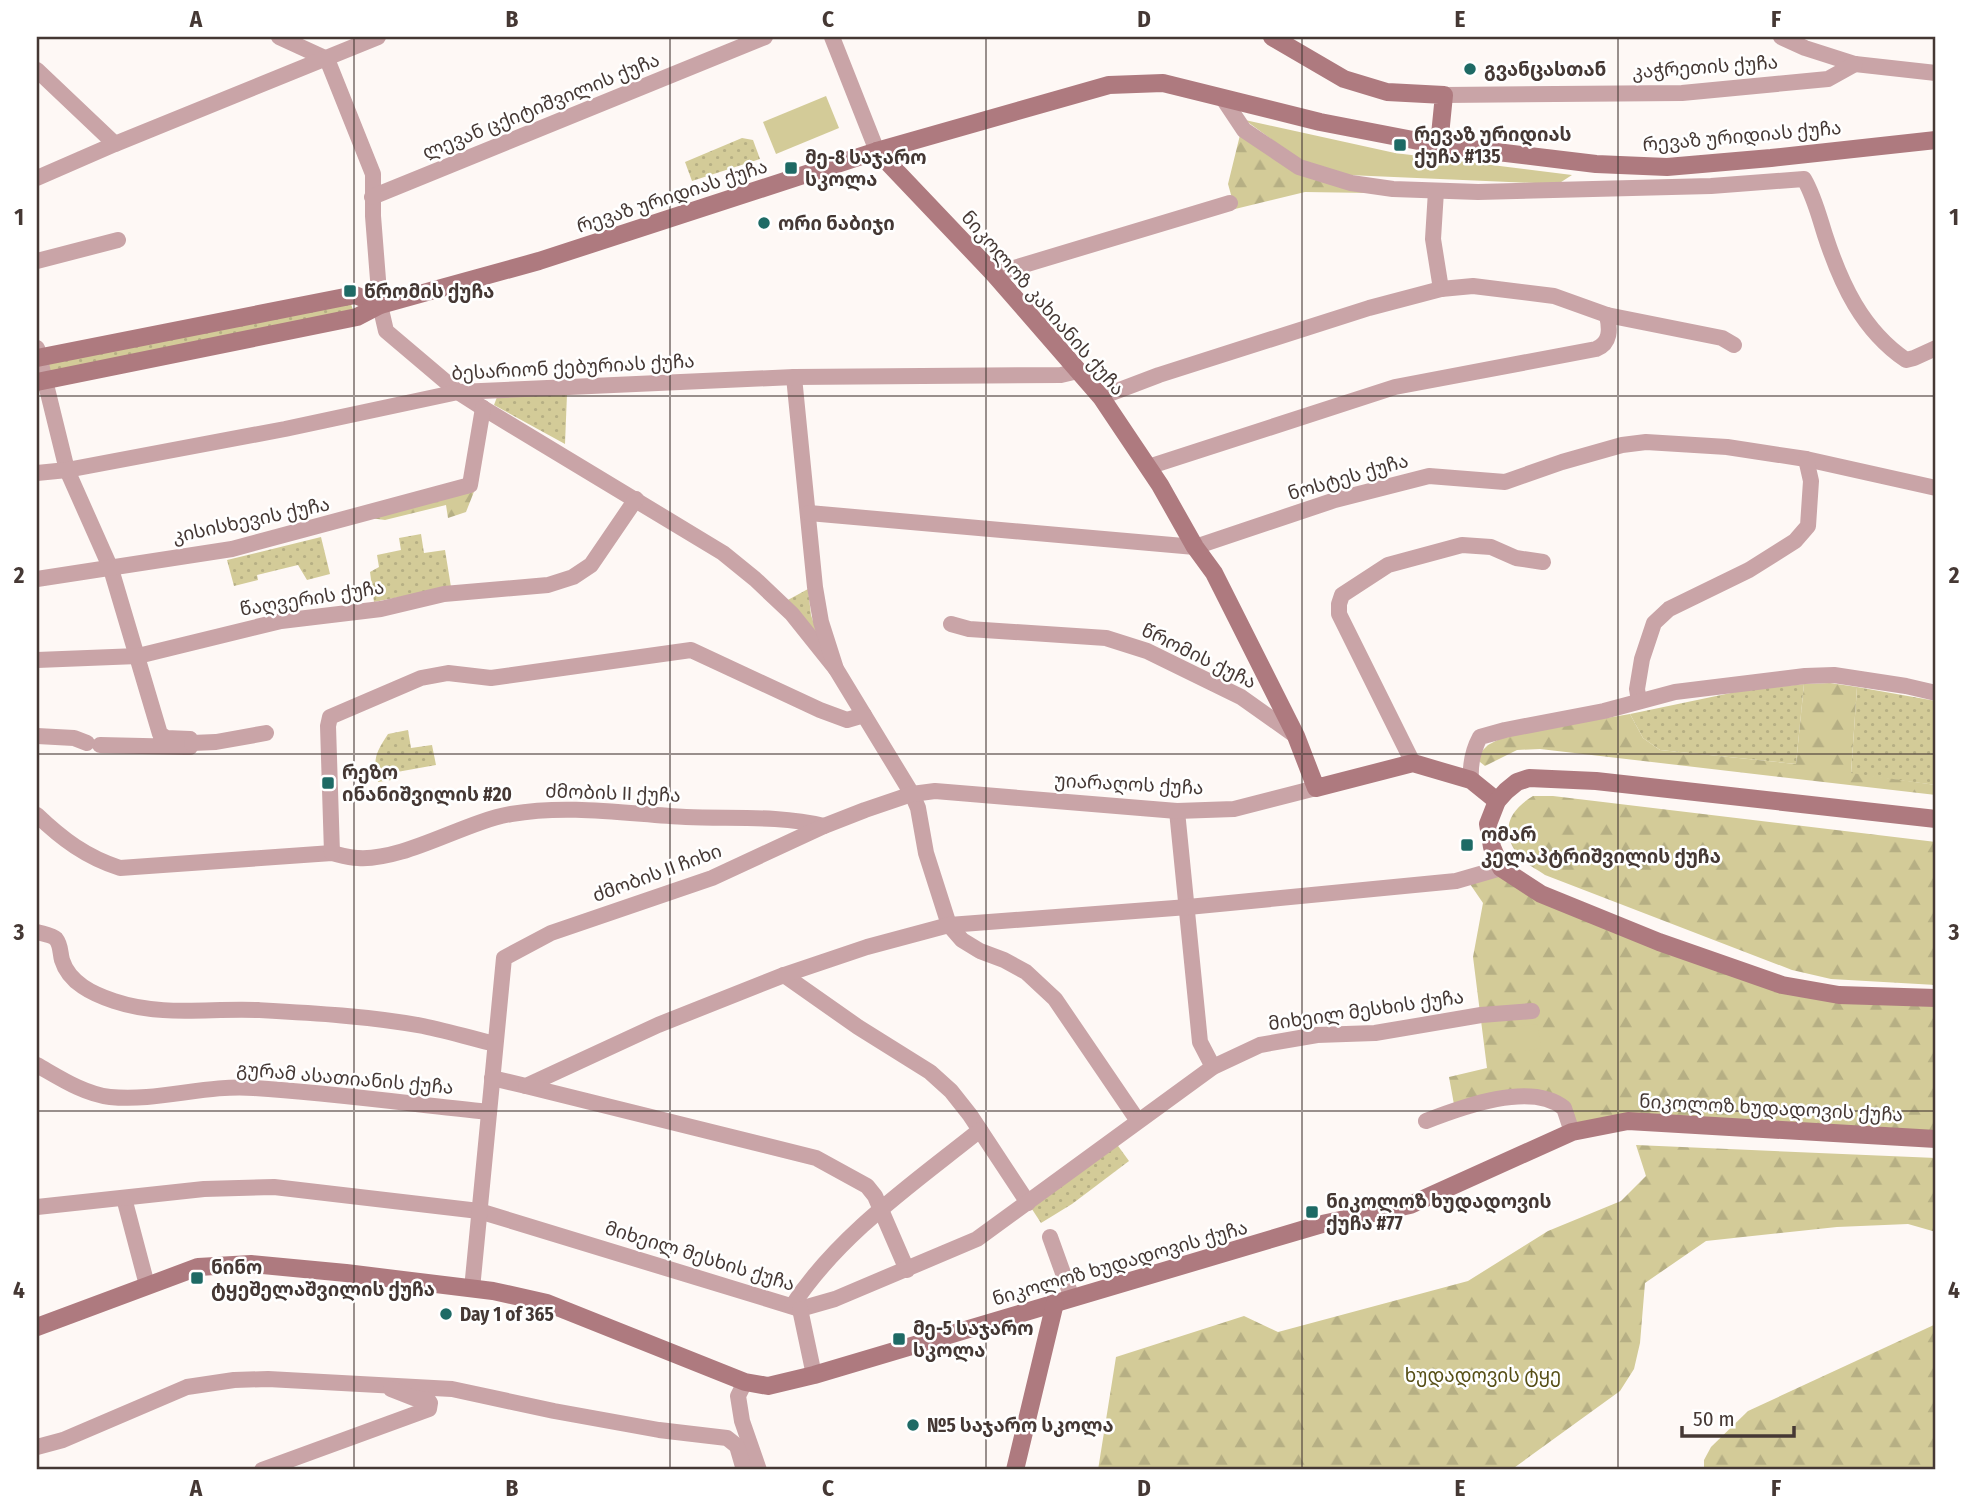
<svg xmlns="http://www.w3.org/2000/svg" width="1973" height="1507" viewBox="0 0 1973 1507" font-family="'Fira Sans Condensed','Noto Sans Georgian',sans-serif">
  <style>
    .grass { fill: url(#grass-dots) }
    .forest { fill: url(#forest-firs) }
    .park { fill: #d3cb98 }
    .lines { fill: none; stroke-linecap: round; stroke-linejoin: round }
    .street { stroke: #c9a4a7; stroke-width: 16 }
    .secondary { stroke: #ae7a7f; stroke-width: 18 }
    .grid { fill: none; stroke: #453834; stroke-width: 2; stroke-opacity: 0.55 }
    .poi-dot { fill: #1e6a65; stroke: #fff; stroke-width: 2.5 }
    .labels { text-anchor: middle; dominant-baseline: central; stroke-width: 5; stroke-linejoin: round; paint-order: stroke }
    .street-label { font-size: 19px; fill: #453834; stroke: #fff }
    .poi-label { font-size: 19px; font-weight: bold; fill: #453834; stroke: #fff; text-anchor: start }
    .park-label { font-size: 19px; fill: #564e16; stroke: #fff }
    .neatline { fill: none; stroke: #453834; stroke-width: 2.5 }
    .grid-label { font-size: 23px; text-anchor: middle; font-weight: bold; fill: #453834 }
  </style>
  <defs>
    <pattern id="grass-dots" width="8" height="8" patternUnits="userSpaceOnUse" patternTransform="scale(1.75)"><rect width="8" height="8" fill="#d3cb98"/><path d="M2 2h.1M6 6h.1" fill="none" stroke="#b6af84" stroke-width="1.8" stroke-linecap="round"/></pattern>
    <pattern id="forest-firs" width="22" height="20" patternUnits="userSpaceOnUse" patternTransform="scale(1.75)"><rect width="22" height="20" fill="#d3cb98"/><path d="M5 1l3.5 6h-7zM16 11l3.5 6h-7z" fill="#b6af84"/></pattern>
  </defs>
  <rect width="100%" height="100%" fill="#fef8f5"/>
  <g class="grass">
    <path d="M742 138 753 140 760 159 692 181 685 162Z"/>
    <path d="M350 301 354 313 48 373 45 361Z"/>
    <path d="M567 394 565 444 494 405 497 397Z"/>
    <path d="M421 534 424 553 445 550 451 587 374 602 370 572 379 567 377 555 401 550 399 538Z"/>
    <path d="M321 537 330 574 307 580 298 565 257 575 258 580 234 586 227 560Z"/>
    <path d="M808 589 811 615 821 645 786 601Z"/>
    <path d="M1804 684 1796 764 1660 750 1643 738 1630 714 1745 690Z"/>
    <path d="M1857 687 1936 701V785L1851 774Z"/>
    <path d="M408 730 411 748 432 745 436 765 397 772 398 779 378 782C373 758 375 754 388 734Z"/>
    <path d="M1113 1139 1129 1161 1072 1204 1041 1223 1028 1203Z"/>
  </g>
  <g class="forest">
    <path d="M1240 135 1370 193 1305 192 1235 209 1228 184Z"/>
    <path d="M479 479 466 512 448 518 446 505 385 520 370 518 466 491Z"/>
    <path d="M1830 683 1857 687 1851 773 1936 785V795L1540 749 1517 750 1485 766 1480 762V753L1488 745 1507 735 1630 714 1643 738 1660 750 1796 764 1804 684Z"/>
    <path d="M1533 796H1553L1936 842V985L1831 979 1792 970 1545 875C1536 869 1524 863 1518 855 1499 830 1510 810 1533 796Z"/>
    <path d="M1497 870 1735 975 1936 998V1139L1669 1123 1584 1129 1547 1097 1455 1110 1449 1077 1487 1068 1473 957 1483 903 1470 884Z"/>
    <path d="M1636 1145 1936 1158V1232L1908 1224 1837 1227 1706 1241 1645 1283 1640 1343 1634 1369 1620 1391 1511 1470H1098L1116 1357 1244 1316 1278 1332 1468 1281 1548 1231 1621 1201 1646 1176Z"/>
    <path d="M1936 1324V1470H1704V1460L1711 1447 1748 1411Z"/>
  </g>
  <g class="park">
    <path d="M826 96 839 128 776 154 763 122Z"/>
    <path d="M1245 120 1395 153 1572 175 1558 184 1348 175 1301 161Z"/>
    <path d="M1537 1024 1541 1048 1500 1055 1495 1030Z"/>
  </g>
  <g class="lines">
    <g class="street">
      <path d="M279 37 327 59 373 174V216L380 305 386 331 458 392 483 408 723 553 755 579 792 614 836 669"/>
      <path d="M832 37 877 151"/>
      <path d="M1781 37 1805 48 1855 64 1936 73"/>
      <path d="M37 70 115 144"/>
      <path d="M1444 95 1682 93 1828 79 1855 64"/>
      <path d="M1222 97 1244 130 1299 167 1351 183 1393 189 1478 192 1711 186 1804 179C1814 196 1819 216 1825 235 1841 284 1862 330 1906 360L1914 358 1936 348"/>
      <path d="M37 178 115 144 378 37"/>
      <path d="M1436 191 1433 239 1441 289"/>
      <path d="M372 197 765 37"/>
      <path d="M37 261 118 240"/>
      <path d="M994 274 1230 203"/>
      <path d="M37 348 67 470 111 569 160 734 166 738 190 739 192 743 190 747H185L100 745"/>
      <path d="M794 377 815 587 821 622 836 669 912 794 918 808 926 853 949 925 962 940 980 951 1004 960 1026 972 1055 999 1138 1121"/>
      <path d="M1101 397 1159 375 1369 308 1441 289 1473 286 1554 296 1607 315 1722 338 1734 345"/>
      <path d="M1148 467 1395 387 1596 349C1611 343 1610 329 1607 315"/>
      <path d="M37 473 67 470 285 429 458 392 794 377 1061 375 1078 371"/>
      <path d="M809 513 1195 547 1335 500 1429 476 1505 482 1562 462 1622 445 1646 442 1727 447 1806 459 1936 488"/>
      <path d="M37 579 232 549 470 485 483 408"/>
      <path d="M951 624 969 629 1106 638 1147 651 1241 697 1296 736"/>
      <path d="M37 660 138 656 281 621 381 609 444 594 548 585 573 577 591 565 636 499"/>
      <path d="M1639 701 1637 689 1642 659 1654 623 1669 609 1749 570 1795 541 1808 526 1811 481 1806 459"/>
      <path d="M37 736 74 738 87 743"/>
      <path d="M192 743 216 742 266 733"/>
      <path d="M1413 763 1339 614V604L1342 595 1388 565 1462 545 1491 547 1516 558 1543 562"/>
      <path d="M1471 780C1470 765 1473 750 1480 737L1505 730 1604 711 1675 692 1805 676 1834 675 1906 686 1936 693"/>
      <path d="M1177 811 1200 1042 1213 1067"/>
      <path d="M37 815C62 839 86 857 120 868L332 853C340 855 349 858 358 858 404 861 464 822 511 814 569 804 628 814 686 817 732 819 779 815 824 826"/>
      <path d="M332 853 328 726 330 717 421 678 448 673 491 678 691 650 820 710 847 720 864 715"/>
      <path d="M37 932C43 934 52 935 56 939 61 945 60 953 62 960 69 983 93 994 114 1001 162 1017 208 1008 257 1010 312 1013 369 1016 423 1026 447 1031 471 1038 495 1044"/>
      <path d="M784 975 858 1027 930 1072 951 1091 970 1115 1028 1203"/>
      <path d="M37 1065C60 1078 84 1094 110 1097 158 1102 206 1084 254 1088 333 1093 411 1104 489 1112"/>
      <path d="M492 1078 526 1086 658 1025 784 975 867 947 949 925 1188 907 1456 881 1501 868"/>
      <path d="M526 1086 816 1158 867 1186 875 1196 907 1270"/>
      <path d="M1426 1121C1462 1107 1531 1081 1564 1108L1572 1132"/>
      <path d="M124 1198 147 1285"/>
      <path d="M37 1207 204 1189 274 1187 479 1211 800 1309 835 1299 977 1239 1213 1067 1260 1045 1317 1035 1375 1033 1481 1015 1532 1011"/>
      <path d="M1050 1237 1072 1298"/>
      <path d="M472 1289 504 958 551 933 712 878 824 826 865 810 912 794 935 791 1177 811 1234 809 1316 788"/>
      <path d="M792 1306C839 1234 914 1183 980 1130"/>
      <path d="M800 1309 814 1375"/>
      <path d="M745 1382 738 1396 742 1421 759 1470"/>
      <path d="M37 1447 63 1440 187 1387 234 1380 268 1379 452 1389 554 1411 659 1430 727 1438 737 1446 744 1470"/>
      <path d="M262 1470 429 1409 430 1403 428 1400 414 1398 391 1389"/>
    </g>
    <g class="secondary">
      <path d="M1272 37 1344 79 1387 92 1444 95 1439 145"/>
      <path d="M877 151 994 274 1101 397 1160 485 1195 547 1214 573 1296 736 1316 788 1413 763 1471 780 1497 801"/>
      <path d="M37 358 355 295 380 305"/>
      <path d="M37 382 357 317 380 305 539 261 877 151 1109 85 1163 83 1320 122 1439 145 1596 164 1667 167 1771 158 1936 140"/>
      <path d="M1936 819 1596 781 1529 778 1517 782 1506 791 1497 801 1488 824 1492 847 1501 868 1541 894 1659 942 1782 985 1839 995 1936 998"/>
      <path d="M37 1327 198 1267 251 1264 346 1273 493 1291 547 1303 745 1382 768 1386 814 1375 1322 1224 1410 1205 1572 1132 1628 1121 1936 1139"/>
      <path d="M1015 1470 1055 1303"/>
    </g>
  </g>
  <path class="grid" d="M354 37V1470M670 37V1470M986 37V1470M1302 37V1470M1618 37V1470M37 396H1936M37 754H1936M37 1111H1936"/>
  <g class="poi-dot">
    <circle cx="1470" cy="69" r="7"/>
    <rect x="1393" y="138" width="14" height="14" rx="3.5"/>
    <rect x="784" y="161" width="14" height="14" rx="3.5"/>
    <circle cx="764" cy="223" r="7"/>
    <rect x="343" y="284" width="14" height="14" rx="3.5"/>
    <rect x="321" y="776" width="14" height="14" rx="3.5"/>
    <rect x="1460" y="838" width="14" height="14" rx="3.5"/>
    <rect x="1305" y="1205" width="14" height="14" rx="3.5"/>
    <rect x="190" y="1271" width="14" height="14" rx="3.5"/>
    <circle cx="446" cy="1314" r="7"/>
    <rect x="892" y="1332" width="14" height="14" rx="3.5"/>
    <circle cx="913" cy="1425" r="7"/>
  </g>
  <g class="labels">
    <g class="street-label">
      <text transform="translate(1705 67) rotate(-4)">კაჭრეთის ქუჩა</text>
      <text transform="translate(541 106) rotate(-22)">ლევან ცქიტიშვილის ქუჩა</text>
      <text transform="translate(1742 136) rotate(-5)">რევაზ ურიდიას ქუჩა</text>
      <text transform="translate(672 196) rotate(-18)">რევაზ ურიდიას ქუჩა</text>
      <text transform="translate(1043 303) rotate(49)">ნიკოლოზ კახიანის ქუჩა</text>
      <text transform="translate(573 367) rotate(-3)">ბესარიონ ქებურიას ქუჩა</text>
      <text transform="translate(1348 477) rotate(-16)">ნოსტეს ქუჩა</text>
      <text transform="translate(251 520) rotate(-12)">კისისხევის ქუჩა</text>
      <text transform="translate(312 598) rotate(-9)">წაღვერის ქუჩა</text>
      <text transform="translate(1199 656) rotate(26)">წრომის ქუჩა</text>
      <text transform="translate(1129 784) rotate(3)">უიარაღოს ქუჩა</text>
      <text transform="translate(613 793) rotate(2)">ძმობის II ქუჩა</text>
      <text transform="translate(657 873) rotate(-20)">ძმობის II ჩიხი</text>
      <text transform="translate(1366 1010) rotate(-8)">მიხეილ მესხის ქუჩა</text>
      <text transform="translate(345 1078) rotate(5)">გურამ ასათიანის ქუჩა</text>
      <text transform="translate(1771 1108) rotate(3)">ნიკოლოზ ხუდადოვის ქუჩა</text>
      <text transform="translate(700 1256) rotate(17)">მიხეილ მესხის ქუჩა</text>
      <text transform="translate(1120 1263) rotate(-16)">ნიკოლოზ ხუდადოვის ქუჩა</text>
    </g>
    <g class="poi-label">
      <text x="1484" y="69">გვანცასთან</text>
      <text x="1414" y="134">რევაზ ურიდიას<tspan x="1414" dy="22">ქუჩა #135</tspan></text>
      <text x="805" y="157">მე-8 საჯარო<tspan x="805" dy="22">სკოლა</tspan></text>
      <text x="778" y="223">ორი ნაბიჯი</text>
      <text x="364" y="291">წრომის ქუჩა</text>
      <text x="342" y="772">რეზო<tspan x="342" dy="22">ინანიშვილის #20</tspan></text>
      <text x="1481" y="834">ომარ<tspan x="1481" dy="22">კელაპტრიშვილის ქუჩა</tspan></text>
      <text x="1326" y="1201">ნიკოლოზ ხუდადოვის<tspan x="1326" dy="22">ქუჩა #77</tspan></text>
      <text x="211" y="1267">ნინო<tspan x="211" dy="22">ტყეშელაშვილის ქუჩა</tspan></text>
      <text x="460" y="1314">Day 1 of 365</text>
      <text x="913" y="1328">მე-5 საჯარო<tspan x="913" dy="22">სკოლა</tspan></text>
      <text x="927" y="1425">№5 საჯარო სკოლა</text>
    </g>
    <g class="park-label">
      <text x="1483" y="1375">ხუდადოვის ტყე</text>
    </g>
  </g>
  <rect width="1973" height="1507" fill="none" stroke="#ffffff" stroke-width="77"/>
  <path d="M1682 1426v10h112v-10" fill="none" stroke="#453834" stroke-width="3.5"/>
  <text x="1693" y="1426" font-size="21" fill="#453834" stroke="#ffffff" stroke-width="5" paint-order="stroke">50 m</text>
  <rect x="38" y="38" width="1896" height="1430" class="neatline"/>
  <g class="grid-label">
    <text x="196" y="27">A</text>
    <text x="512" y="27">B</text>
    <text x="828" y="27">C</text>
    <text x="1144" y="27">D</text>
    <text x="1460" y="27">E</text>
    <text x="1776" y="27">F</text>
    <text x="19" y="225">1</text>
    <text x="1954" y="225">1</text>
    <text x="19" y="583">2</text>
    <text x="1954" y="583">2</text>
    <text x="19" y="940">3</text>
    <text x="1954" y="940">3</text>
    <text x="19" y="1298">4</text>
    <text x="1954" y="1298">4</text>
    <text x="196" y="1496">A</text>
    <text x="512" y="1496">B</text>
    <text x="828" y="1496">C</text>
    <text x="1144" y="1496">D</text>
    <text x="1460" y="1496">E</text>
    <text x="1776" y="1496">F</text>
  </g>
</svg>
